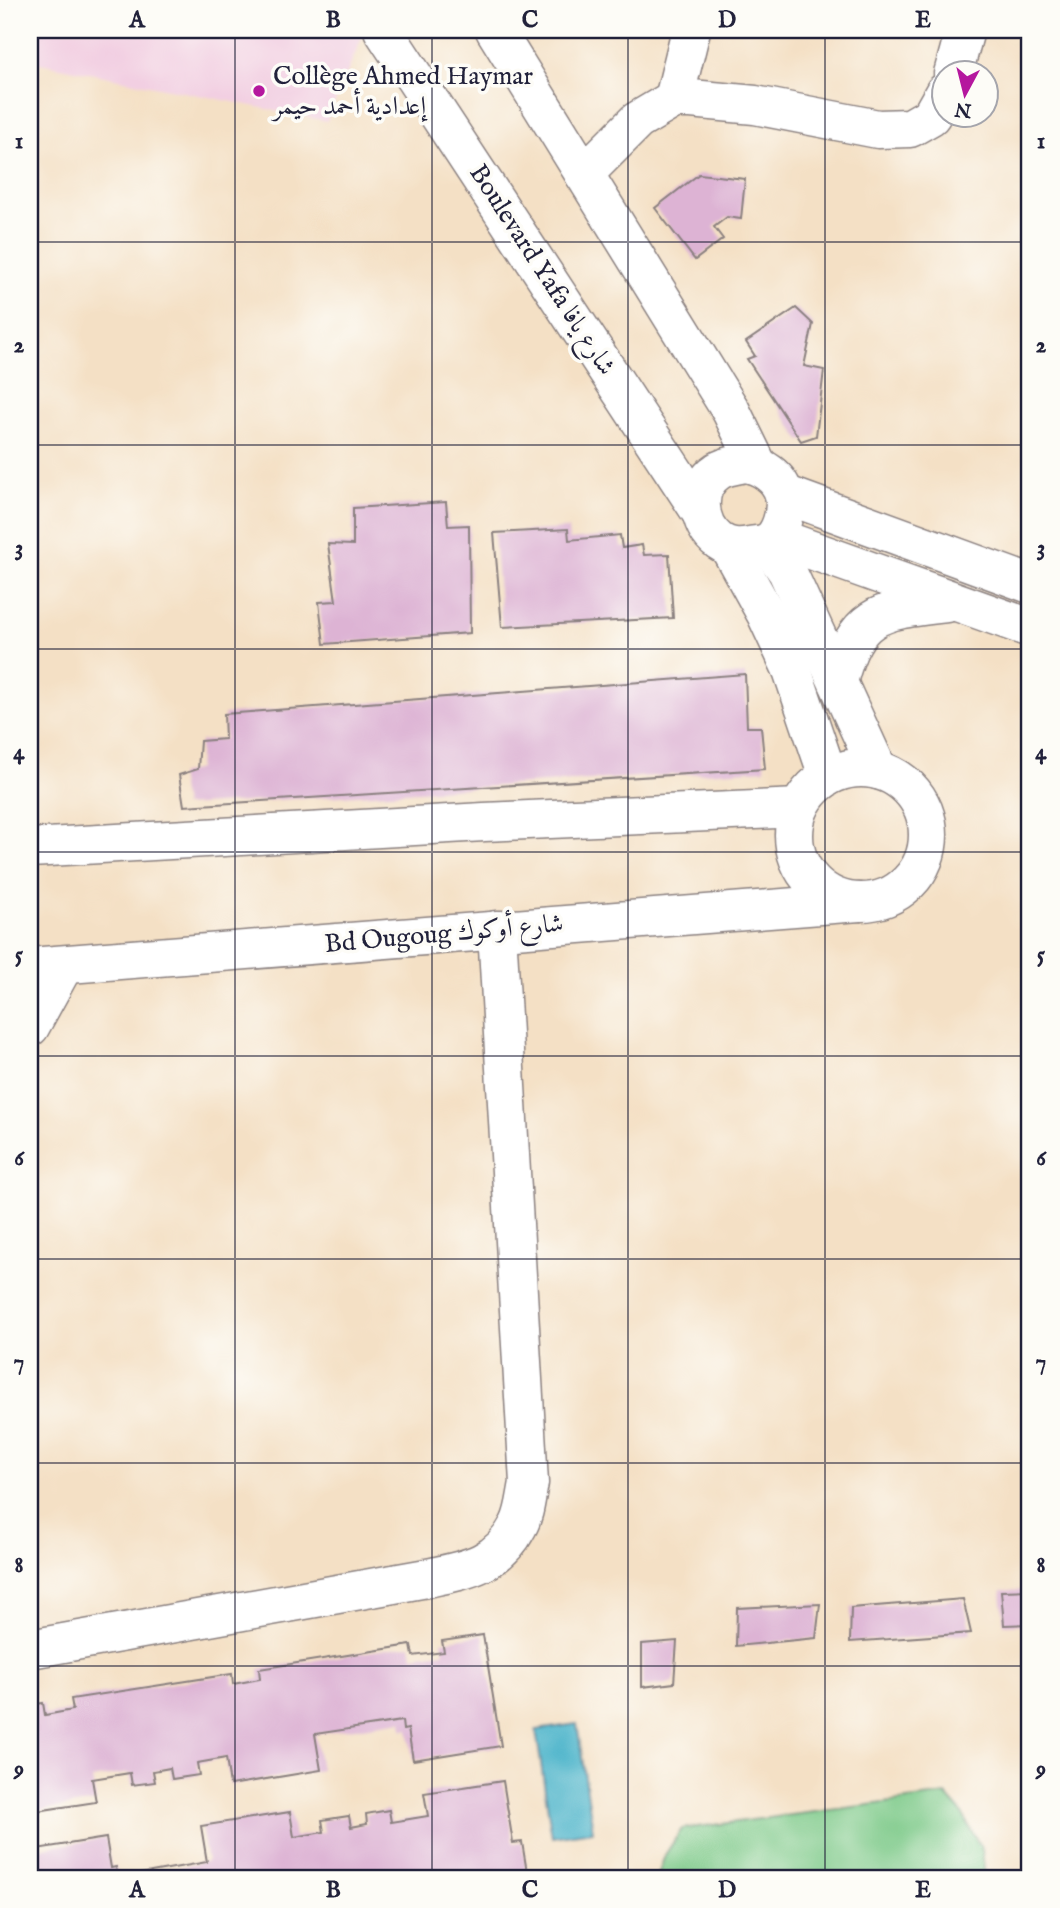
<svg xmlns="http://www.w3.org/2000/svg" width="1060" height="1908" viewBox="0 0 1060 1908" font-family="'IM FELL English',Amiri,serif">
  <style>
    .built { fill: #f2cfe2 }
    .green { fill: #7bc988; stroke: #4e7662; stroke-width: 2 }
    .water { fill: #4cb4ca; stroke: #376b82; stroke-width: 2 }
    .building { fill: #ddb3d4 }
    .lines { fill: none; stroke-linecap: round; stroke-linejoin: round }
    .minor-casing { stroke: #8b8180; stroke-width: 41 }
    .minor { stroke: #fff; stroke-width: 38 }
    .grid { fill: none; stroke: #22223b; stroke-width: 2; stroke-opacity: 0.55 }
    .poi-dot { fill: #b5179e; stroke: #fdfcf7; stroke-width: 2.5 }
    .labels { text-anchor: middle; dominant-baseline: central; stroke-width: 7; stroke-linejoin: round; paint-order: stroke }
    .poi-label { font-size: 26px; fill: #22223b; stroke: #fdfcf7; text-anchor: start }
    .street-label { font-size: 26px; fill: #22223b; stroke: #fdfcf7 }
    .neatline { fill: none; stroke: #22223b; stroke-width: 2.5 }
    .grid-label { font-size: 23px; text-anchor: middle; font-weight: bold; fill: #22223b }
  </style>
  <rect width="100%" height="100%" fill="#fdfcf7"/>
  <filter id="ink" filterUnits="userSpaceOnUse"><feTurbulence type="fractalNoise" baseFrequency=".0143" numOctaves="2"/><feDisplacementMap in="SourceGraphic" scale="14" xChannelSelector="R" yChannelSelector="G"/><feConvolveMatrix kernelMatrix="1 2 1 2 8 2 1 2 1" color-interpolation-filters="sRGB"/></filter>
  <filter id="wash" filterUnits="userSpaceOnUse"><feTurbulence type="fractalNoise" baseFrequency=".00686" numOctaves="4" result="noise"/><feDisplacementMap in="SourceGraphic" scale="28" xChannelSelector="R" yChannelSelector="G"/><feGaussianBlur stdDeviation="1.57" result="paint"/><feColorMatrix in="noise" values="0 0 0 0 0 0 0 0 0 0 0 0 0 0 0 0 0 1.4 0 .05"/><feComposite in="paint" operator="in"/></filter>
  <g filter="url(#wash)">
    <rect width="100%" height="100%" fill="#f4e0c5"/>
    <path class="built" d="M30 30H357L362 37 327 121 30 61Z"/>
    <path class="green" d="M946 1795 962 1813 982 1850 985 1878H657L665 1855 682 1829Z"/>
    <path class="water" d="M577 1724 593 1831 552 1837 536 1730Z"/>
    <g id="blocks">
      <g class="building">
        <path d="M699 174 745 179 741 219 727 217 714 227 723 239 695 260 655 208Z"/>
        <path d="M796 308 813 324 804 366 824 370 816 436 801 441 747 359 755 356 746 342Z"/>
        <path d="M446 502 448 526 469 525 470 633 324 644 319 602 336 601 328 544 353 545V508Z"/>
        <path d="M568 529 569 540 620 535 622 548 642 545 644 555 669 554 673 618 502 627 494 533Z"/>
        <path d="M745 674 747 727H761L765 769 184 806 179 775 198 769 200 741 225 739 224 714Z"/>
        <path d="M1030 1590V1624L1004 1625 1001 1591Z"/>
        <path d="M963 1599 971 1633 850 1642 851 1608Z"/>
        <path d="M820 1604 816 1638 736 1646 737 1608Z"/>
        <path d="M483 1635 501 1746 413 1760 408 1729 403 1730 402 1721 315 1734 321 1770 230 1785 226 1758 197 1763 199 1775 172 1779 170 1768 153 1771 155 1782 132 1785 130 1773 92 1779 96 1802 30 1812V1705L43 1703 45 1715 73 1710 71 1699 232 1674 233 1684 260 1679 259 1669 411 1645 413 1656 444 1652 442 1641Z"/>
        <path d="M677 1641 674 1683 642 1687V1644Z"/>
        <path d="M503 1781 513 1843 522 1842 528 1878H118L207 1862 201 1826 290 1812 294 1837 324 1832 322 1820 349 1816 351 1827 367 1824 366 1814 389 1810 391 1822 428 1816 424 1793Z"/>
        <path d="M106 1838 111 1868 116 1867 118 1878H30V1850Z"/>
      </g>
    </g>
  </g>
  <g filter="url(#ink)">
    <use href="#blocks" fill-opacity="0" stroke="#8b8180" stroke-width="2"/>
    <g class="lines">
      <defs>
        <g id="minor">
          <path d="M383 30 700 511"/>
          <path d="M495 30 731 411 757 464"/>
          <path d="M953 74 965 30"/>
          <path d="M674 99 691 30"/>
          <path d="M584 174 637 121 674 99H691L755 105 878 129 910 128 931 116 944 93"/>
          <path d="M744 463C761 465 780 477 784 495 787 510 781 537 766 543 762 545 755 545 750 546 738 548 729 548 719 541 697 525 693 487 718 471 725 466 737 465 744 463Z"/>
          <path d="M784 494 1030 584"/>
          <path d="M775 537 1030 628"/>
          <path d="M767 543 787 571 878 770"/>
          <path d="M729 547 766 614 792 670 828 776"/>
          <path d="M838 682C856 611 880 611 947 603"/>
          <circle cx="861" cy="835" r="67"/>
          <path d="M30 848 484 822 799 808"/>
          <path d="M30 967 859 902"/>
          <path d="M30 1027 64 965"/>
          <path d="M30 1649 427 1578C466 1570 498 1565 518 1526 525 1514 526 1497 529 1483L497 930"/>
        </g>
      </defs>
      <use href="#minor" class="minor-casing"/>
      <use href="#minor" class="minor"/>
    </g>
  </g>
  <path class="grid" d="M235 30V1878M432 30V1878M628 30V1878M825 30V1878M30 242H1030M30 445H1030M30 649H1030M30 852H1030M30 1056H1030M30 1259H1030M30 1463H1030M30 1666H1030"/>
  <circle class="poi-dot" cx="259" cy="91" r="7"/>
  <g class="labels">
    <g class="poi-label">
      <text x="273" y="76">Collège Ahmed Haymar<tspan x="273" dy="30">إعدادية أحمد حيمر</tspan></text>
    </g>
    <g class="street-label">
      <text transform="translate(542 270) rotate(57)">Boulevard Yafa شارع يافا</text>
      <text transform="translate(444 934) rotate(-5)">Bd Ougoug شارع أوكوك</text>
    </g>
  </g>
  <rect width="1060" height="1908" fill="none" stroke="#fdfcf7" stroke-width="77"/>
  <g transform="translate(965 94) rotate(187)"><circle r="33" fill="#fdfcf7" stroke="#a5a5ac" stroke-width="2"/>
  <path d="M0-5L12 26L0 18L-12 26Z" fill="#b5179e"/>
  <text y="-10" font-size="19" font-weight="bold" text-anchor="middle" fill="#22223b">N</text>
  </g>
  <rect x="38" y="38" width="983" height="1832" class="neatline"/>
  <g class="grid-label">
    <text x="137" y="27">A</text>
    <text x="333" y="27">B</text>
    <text x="530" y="27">C</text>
    <text x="727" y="27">D</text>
    <text x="923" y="27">E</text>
    <text x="19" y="148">1</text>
    <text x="1041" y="148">1</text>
    <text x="19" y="352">2</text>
    <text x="1041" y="352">2</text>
    <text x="19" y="555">3</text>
    <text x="1041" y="555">3</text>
    <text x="19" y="759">4</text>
    <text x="1041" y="759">4</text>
    <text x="19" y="962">5</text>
    <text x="1041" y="962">5</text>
    <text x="19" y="1165">6</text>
    <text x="1041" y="1165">6</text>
    <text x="19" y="1369">7</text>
    <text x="1041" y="1369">7</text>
    <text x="19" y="1572">8</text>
    <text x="1041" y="1572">8</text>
    <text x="19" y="1776">9</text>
    <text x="1041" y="1776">9</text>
    <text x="137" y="1897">A</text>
    <text x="333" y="1897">B</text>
    <text x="530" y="1897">C</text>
    <text x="727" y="1897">D</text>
    <text x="923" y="1897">E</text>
  </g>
</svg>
